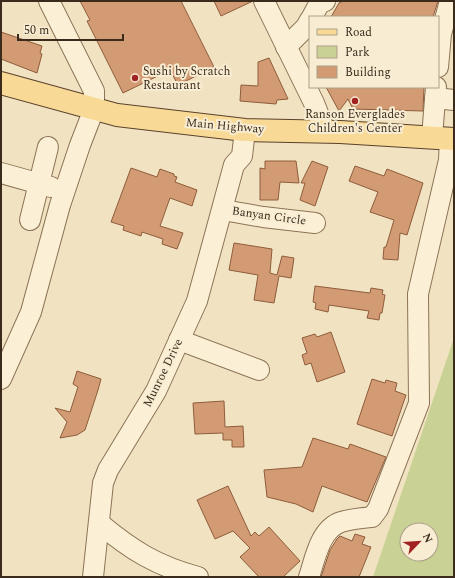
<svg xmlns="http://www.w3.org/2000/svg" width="455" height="578" viewBox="0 0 455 578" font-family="Spectral,serif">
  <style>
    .green { fill: #cad194; fill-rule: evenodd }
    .building { fill: #d39b74; stroke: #8e5c3b }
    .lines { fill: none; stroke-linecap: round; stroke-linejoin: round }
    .minor-casing { stroke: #8d7357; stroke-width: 22 }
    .major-casing { stroke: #5a412c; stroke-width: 24 }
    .minor { stroke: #fbf0d5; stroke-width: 20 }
    .major { stroke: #f8d996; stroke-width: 22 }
    .poi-dot { fill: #a12223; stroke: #f8edd2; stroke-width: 1.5 }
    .labels { text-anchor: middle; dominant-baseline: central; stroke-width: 4; stroke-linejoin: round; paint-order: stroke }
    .poi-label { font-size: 12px; fill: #3b2b1d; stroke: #f8edd2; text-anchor: start }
    .street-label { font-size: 12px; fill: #3b2b1d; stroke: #f8edd2 }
  </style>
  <rect width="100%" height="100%" fill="#f1e3c1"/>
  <path class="green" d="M454 338V577H373ZM407 530H431V554H407Z"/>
  <g class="building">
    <path d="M80 1H181L214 67 178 85 170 70 123 93 87 21 90 20Z"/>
    <path d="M214 1H253L221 16Z"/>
    <path d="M343 1H438L433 17H331L339 3Z"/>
    <path d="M1 32 42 46 40 53 42 54 37 73 1 59Z"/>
    <path d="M269 58 288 99 277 100 276 104 240 101 241 85 258 86V62Z"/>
    <path d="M326 87H424L423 111 353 109 348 99 339 111Z"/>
    <path d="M265 161H296L299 183 280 182 278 200H260V168L265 169Z"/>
    <path d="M312 161 328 167 315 206 300 200 305 183H301Z"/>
    <path d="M355 166 384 176 387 169 423 183 407 235 400 233 398 260 383 259 384 247H386L394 220 370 212 378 192 349 181Z"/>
    <path d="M131 168 157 177 160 169 174 174V176L177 177 175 182 197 190 192 206 170 198 160 226 183 233 177 249 162 244 163 239 142 232 141 236 123 230 124 226 111 222Z"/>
    <path d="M234 243 272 249 270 273 277 275 282 256 294 258 291 278 279 276 274 303 254 300 258 275 229 270Z"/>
    <path d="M315 286 370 293 371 288 383 290 382 294 385 295 382 313H380L379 320 367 318 369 311 329 305 328 312 315 309 316 303 313 302Z"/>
    <path d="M331 332 345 372 317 382 311 363 305 365 302 355 307 353 302 338 315 334 317 337Z"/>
    <path d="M77 371 101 379 98 390 85 430 77 435 60 438 67 422 55 408 70 412 78 387 73 384Z"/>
    <path d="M372 379 385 383 386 380 397 383 395 391 406 395 392 436 357 424Z"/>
    <path d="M224 401 225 427 243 426 244 447H232V440H223V433L195 434 193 403Z"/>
    <path d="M313 438 348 449 350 444 386 457 367 502 322 486 313 512 296 504 267 497 264 470 302 467Z"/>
    <path d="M228 486 251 536 255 532 259 536 269 527 300 561 283 577H259L240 557 250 548 233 531 215 539 197 500Z"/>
    <path d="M355 534 365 537 362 544 371 547 359 577H321L330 550 337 539 340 536 352 541Z"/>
  </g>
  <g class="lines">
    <defs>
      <g id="minor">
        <path d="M264 1 314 103 325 131"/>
        <path d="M312 17 319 4 325 1"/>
        <path d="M286 47 306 27 310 20"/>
        <path d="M438 67 441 34 450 1"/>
        <path d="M435 98 454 100"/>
        <path d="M432 137 436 87"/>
        <path d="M1 173 51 187"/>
        <path d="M223 210 263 217 315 223"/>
        <path d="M30 220 48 147"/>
        <path d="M179 340 259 370"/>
        <path d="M1 379 31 312 60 205 80 145 94 109V91L49 1"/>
        <path d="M99 523C131 550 157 566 198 577"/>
        <path d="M93 577 103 483 108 470 156 391 197 301 234 165 242 156 245 130"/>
        <path d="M309 577C315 559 320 529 341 522 351 519 362 518 372 517L378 509 419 403 418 294 449 160 450 138"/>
      </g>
      <path id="major" d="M1 83 117 115 245 130 340 132 454 139"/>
    </defs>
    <use href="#minor" class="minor-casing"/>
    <use href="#major" class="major-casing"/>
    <use href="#minor" class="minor"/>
    <use href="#major" class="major"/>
  </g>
  <g class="poi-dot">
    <circle cx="135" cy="78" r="4"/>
    <circle cx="355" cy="101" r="4"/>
  </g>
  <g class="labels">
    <g class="poi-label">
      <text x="143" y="71">Sushi by Scratch<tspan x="143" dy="14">Restaurant</tspan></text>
      <text x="355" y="114" text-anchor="middle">Ranson Everglades<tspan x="355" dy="14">Children's Center</tspan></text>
    </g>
    <g class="street-label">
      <text transform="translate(225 126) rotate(5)">Main Highway</text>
      <text transform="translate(269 216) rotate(8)">Banyan Circle</text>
      <text transform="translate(163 373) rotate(-64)">Munroe Drive</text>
    </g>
  </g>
  <rect width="455" height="578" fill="none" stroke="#3b2b1d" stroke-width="4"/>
  <rect x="309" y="16" width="130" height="72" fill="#f8edd2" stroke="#ac9f8a"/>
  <rect x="317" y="29" width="20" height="6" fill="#f8d996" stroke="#ac9f8a"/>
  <text x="345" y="36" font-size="12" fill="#3b2b1d">Road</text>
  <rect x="317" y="46" width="20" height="12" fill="#cad194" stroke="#ac9f8a"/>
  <text x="345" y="56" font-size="12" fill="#3b2b1d">Park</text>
  <rect x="317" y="66" width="20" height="12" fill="#d39b74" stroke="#ac9f8a"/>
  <text x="345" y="76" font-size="12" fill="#3b2b1d">Building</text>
  <g transform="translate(419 542) rotate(65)"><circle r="19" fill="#f8edd2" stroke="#ac9f8a"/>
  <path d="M0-3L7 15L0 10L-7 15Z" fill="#a12223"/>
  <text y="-6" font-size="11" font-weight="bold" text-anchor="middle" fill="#3b2b1d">N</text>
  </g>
  <path d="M18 34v6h105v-6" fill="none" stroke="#3b2b1d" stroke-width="2"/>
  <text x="24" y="34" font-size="12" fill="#3b2b1d" stroke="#f8edd2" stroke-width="3" paint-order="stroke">50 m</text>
</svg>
